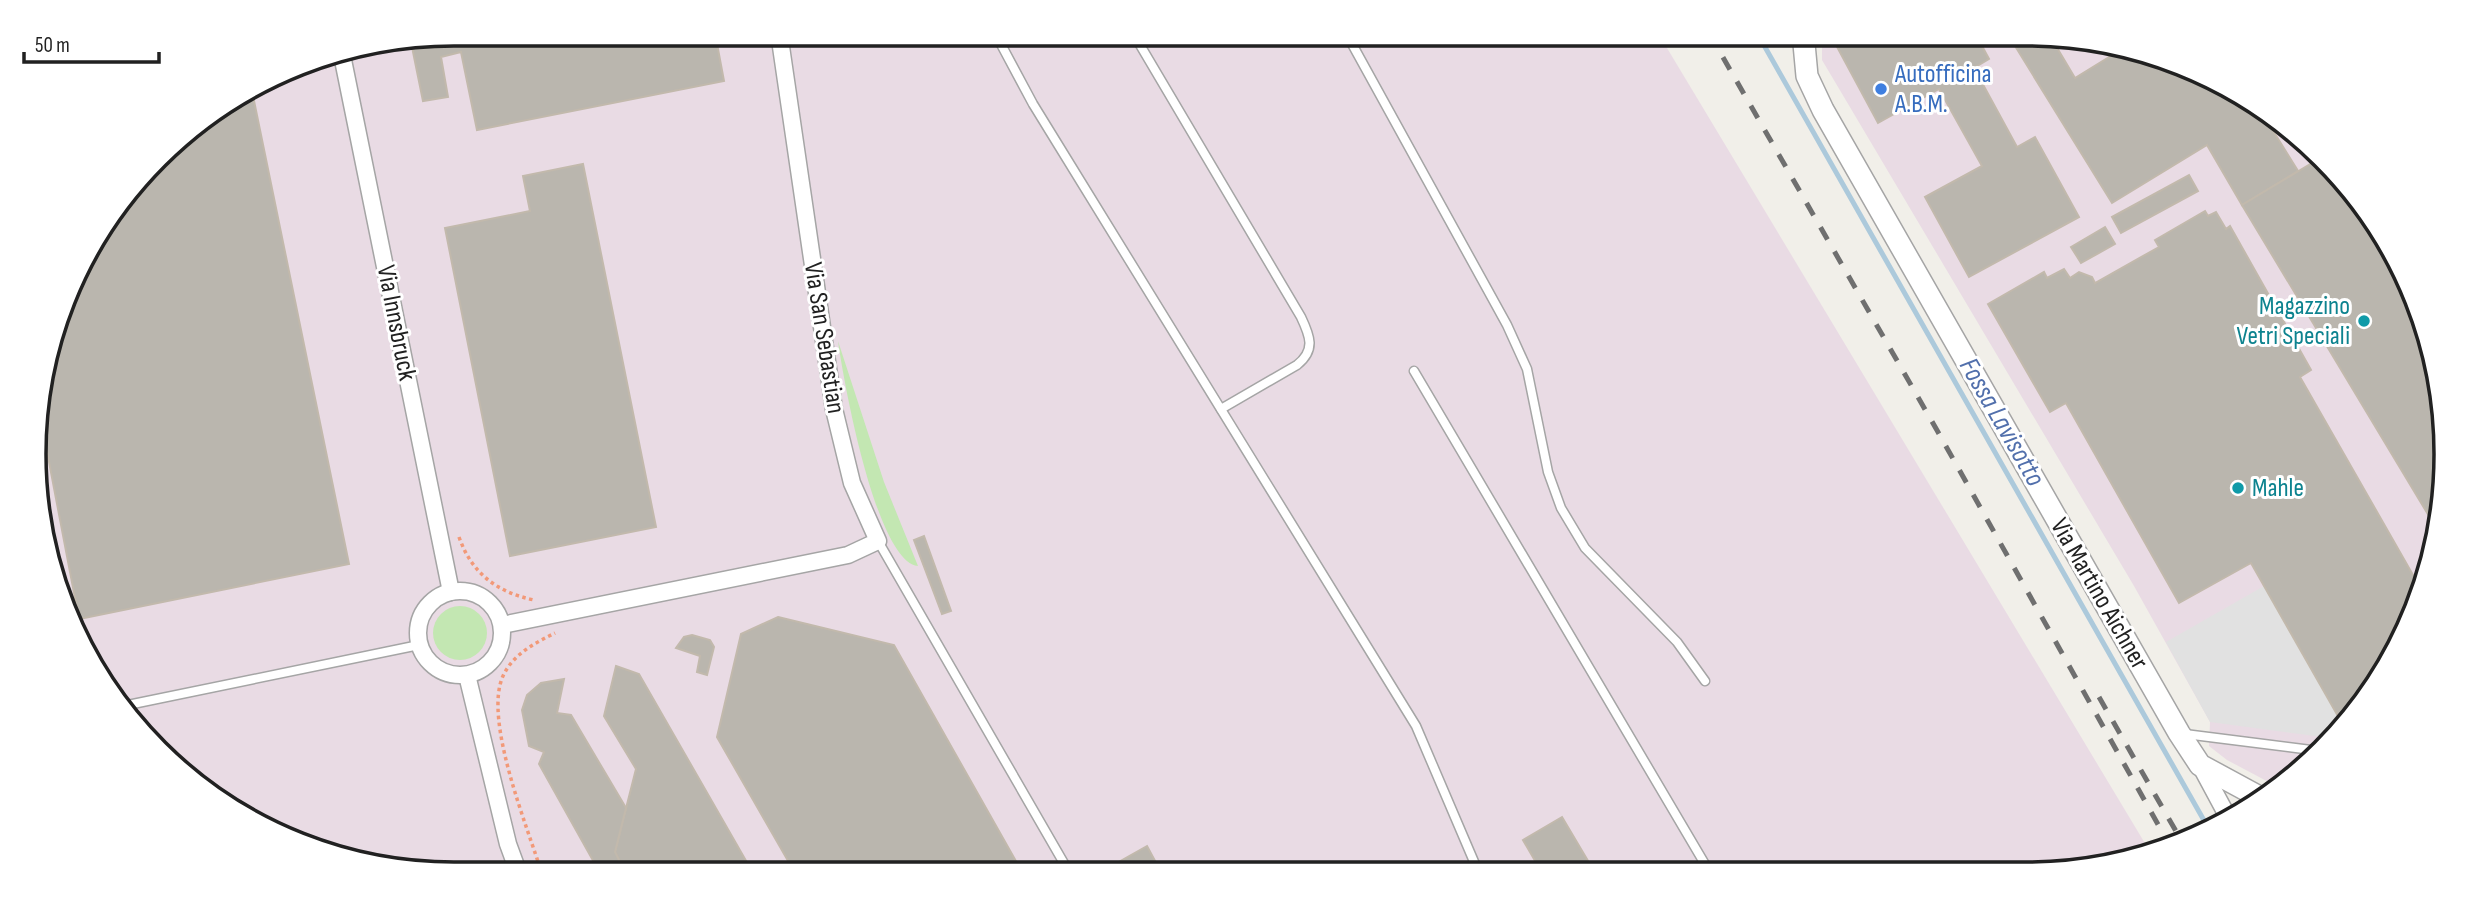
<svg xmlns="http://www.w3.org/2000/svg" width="2480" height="907" viewBox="0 0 2480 907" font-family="'Sofia Sans Condensed',sans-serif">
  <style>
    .industrial { fill: #e9dbe4 }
    .grass { fill: #c3e7b2 }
    .parking { fill: #e1e1e1 }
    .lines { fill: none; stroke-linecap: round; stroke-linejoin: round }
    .stream { stroke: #acc9db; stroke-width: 5 }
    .building { fill: #bab6ae; stroke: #c2b9ac; stroke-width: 2 }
    .service-casing { stroke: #a5a5a5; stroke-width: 11 }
    .minor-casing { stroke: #a5a5a5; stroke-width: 19 }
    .tertiary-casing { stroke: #a5a5a5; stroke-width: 24 }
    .path { stroke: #f29978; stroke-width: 3.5; stroke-dasharray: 3.5 3.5; stroke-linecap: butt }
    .service { stroke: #fff; stroke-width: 8 }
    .minor { stroke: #fff; stroke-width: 16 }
    .tertiary { stroke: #fff; stroke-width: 21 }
    .rail { stroke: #6f6f6f; stroke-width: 5; stroke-dasharray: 14 14; stroke-linecap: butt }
    .shop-dot { fill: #3f7fe0; stroke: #fff; stroke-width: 2.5 }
    .culture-dot { fill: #0f9aa8; stroke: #fff; stroke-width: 2.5 }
    .labels { text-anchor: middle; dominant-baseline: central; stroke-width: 6; stroke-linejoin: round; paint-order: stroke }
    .shop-label { font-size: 26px; fill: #366cbe; stroke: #fff; text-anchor: start }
    .culture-label { font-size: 26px; fill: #0d838f; stroke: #fff; text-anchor: end }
    .street-label { font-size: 26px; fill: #212121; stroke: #fff }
    .water-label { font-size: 28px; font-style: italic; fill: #5270ac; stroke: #fff }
    .rim { fill: none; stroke: #212121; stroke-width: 3.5 }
  </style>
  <rect width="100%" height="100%" fill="#f1efe9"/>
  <g class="industrial">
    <path d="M454 33H1658L2149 850 2082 870 454 874 345 860 220 803 104 687 47 562 37 399 77 267 176 138 293 65Z"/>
    <path d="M1822 33H2026L2135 47 2282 120 2390 243 2443 398 2433 562 2390 664 2304 769 2278 787 2227 760 2209 746 2210 722 2134 586 1822 60Z"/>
  </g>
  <g class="grass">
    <path d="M838 341 884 482 918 566C876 562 843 378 838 341Z"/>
    <circle cx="460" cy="633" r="27"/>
  </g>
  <path class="parking" d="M2264 586 2342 723 2330 738 2210 722 2166 642Z"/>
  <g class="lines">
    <path class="stream" d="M1757 33 2210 831"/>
  </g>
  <g class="building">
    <path d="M454 33H715L724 81 477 130 461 52 441 57 448 97 423 101 411 42Z"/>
    <path d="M1858 33H1975L1989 59 1974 68 2017 147 2035 137 2079 217 1969 277 1925 197 1982 166 1939 89 1878 123 1836 45Z"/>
    <path d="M2007 33 2050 36 2075 78 2127 46 2135 47 2259 108 2298 171 2242 205 2207 145 2112 203Z"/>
    <path d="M252 91 349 564 79 619 37 399 77 267 176 138Z"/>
    <path d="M2317 160 2390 243 2443 398 2435 526 2242 205Z"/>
    <path d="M583 164 656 527 510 556 445 228 530 211 523 176Z"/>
    <path d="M2189 175 2198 191 2121 233 2112 217Z"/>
    <path d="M2205 211 2208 216 2216 212 2226 229 2230 226 2311 370 2300 377 2421 589 2390 664 2352 711 2339 718 2251 563 2179 603 2066 403 2050 412 1988 304 2044 272 2047 278 2064 269 2070 278 2079 272 2092 277 2095 283 2159 247 2155 240Z"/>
    <path d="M2105 227 2115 244 2081 263 2071 247Z"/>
    <path d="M924 536 951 611 942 614 914 540Z"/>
    <path d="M778 617 894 645 1022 872 795 873 717 737 741 634Z"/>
    <path d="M692 635 710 640 714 647 707 675 697 672 700 656 676 648 684 637Z"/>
    <path d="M616 666 639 674 753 873H636L624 870 615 852 636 769 604 716Z"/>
    <path d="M564 679 557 713 571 715 626 808 615 852 624 870 636 873H600L539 764 544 752 529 746 522 710 527 695 541 683Z"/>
    <path d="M1562 817 1594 871H1541L1523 840Z"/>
    <path d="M1147 846 1161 872H1101Z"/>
  </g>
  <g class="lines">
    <defs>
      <g id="service">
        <path d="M995 33 1033 104 1416 726 1478 871"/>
        <path d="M1133 33 1301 317C1310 336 1316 350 1297 365L1221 409"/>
        <path d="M1346 33 1507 325 1527 369 1548 472 1561 508 1585 548 1677 642 1705 681"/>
        <path d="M1414 371 1709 871"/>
        <path d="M878 541 1069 872"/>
        <path d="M123 706 419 645"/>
        <path d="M2185 734 2319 751"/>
      </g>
      <g id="minor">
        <path d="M342 55 451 592"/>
        <circle cx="460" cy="633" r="42"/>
        <path d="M502 625 848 555 878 541 852 483 834 409 779 33"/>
        <path d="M467 675 508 844 519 874"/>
        <path d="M2200 765 2229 819"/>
      </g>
      <path id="tertiary" d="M1803 33 1807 76 1823 110 2179 733 2200 765 2261 798"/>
    </defs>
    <use href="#service" class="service-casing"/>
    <use href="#minor" class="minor-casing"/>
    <use href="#tertiary" class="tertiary-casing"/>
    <g class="path">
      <path d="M459 537C472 574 497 592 534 600"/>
      <path d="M542 874C528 828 483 720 503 676 513 654 535 643 555 633"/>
    </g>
    <use href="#service" class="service"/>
    <use href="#minor" class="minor"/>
    <use href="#tertiary" class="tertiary"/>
    <g class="rail">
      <path d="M1709 33 1938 432 2169 844"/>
      <path d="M2099 697 2181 840"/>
    </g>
  </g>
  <circle class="shop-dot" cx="1881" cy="89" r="7"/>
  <g class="culture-dot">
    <circle cx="2364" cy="321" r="7"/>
    <circle cx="2238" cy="488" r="7"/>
  </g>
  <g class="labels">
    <g class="shop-label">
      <text x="1895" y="74">Autofficina<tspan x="1895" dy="30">A.B.M.</tspan></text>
    </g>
    <g class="culture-label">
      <text x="2350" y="306">Magazzino<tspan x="2350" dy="30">Vetri Speciali</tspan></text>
      <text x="2252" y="488" text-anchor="start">Mahle</text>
    </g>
    <g class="street-label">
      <text transform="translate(396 323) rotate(79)">Via Innsbruck</text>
      <text transform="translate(824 338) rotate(81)">Via San Sebastian</text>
      <text transform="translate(2099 594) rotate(60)">Via Martino Aichner</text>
    </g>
    <g class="water-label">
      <text transform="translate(2002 422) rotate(60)">Fossa Lavisotto</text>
    </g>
  </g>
  <path d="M0 0H2480V907H0ZM454 46H2026A408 408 0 0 1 2434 454V454A408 408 0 0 1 2026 862H454A408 408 0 0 1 46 454V454A408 408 0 0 1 454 46Z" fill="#fff" fill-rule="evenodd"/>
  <path class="rim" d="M454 46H2026A408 408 0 0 1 2434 454V454A408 408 0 0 1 2026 862H454A408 408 0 0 1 46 454V454A408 408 0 0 1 454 46Z"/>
  <path d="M24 52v10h135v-10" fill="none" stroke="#212121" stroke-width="3.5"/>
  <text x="35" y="52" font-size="21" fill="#212121" stroke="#ffffff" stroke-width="5" paint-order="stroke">50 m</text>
</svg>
